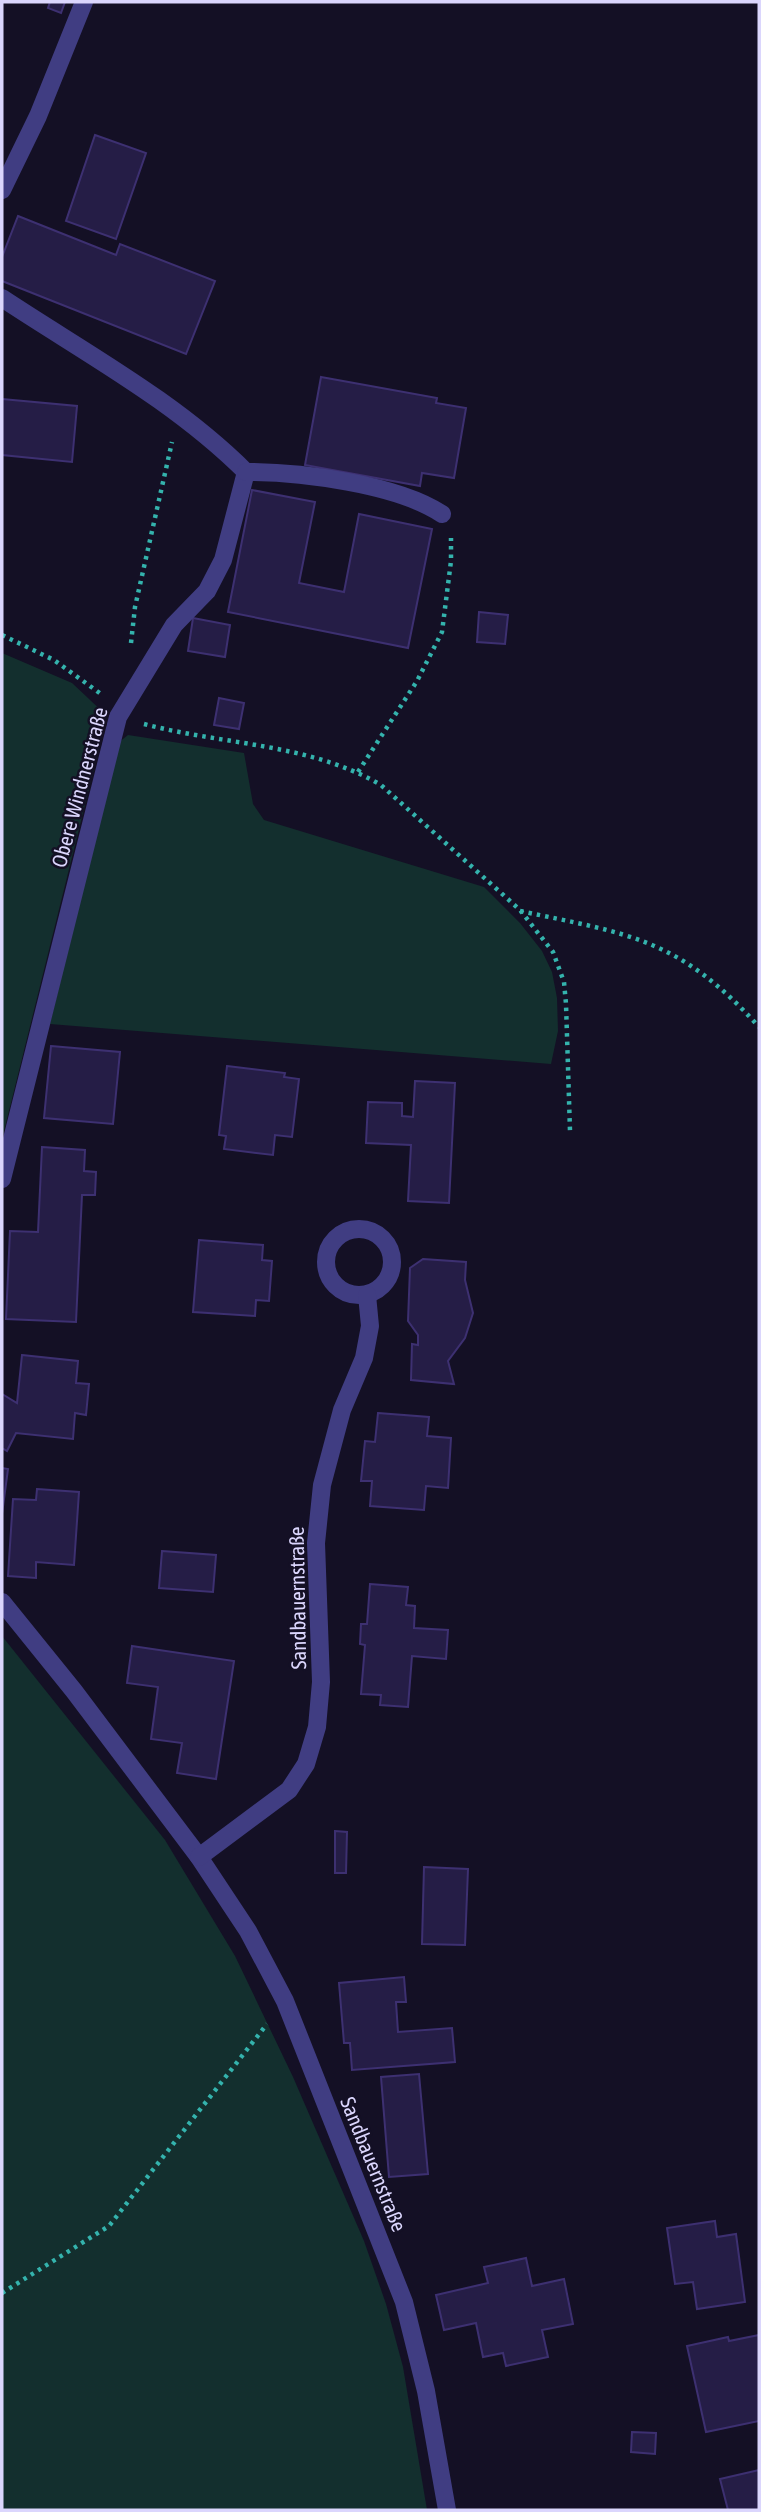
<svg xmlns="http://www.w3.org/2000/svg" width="761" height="2512" viewBox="0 0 761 2512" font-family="'Asap Condensed',sans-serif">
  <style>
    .green { fill: #132f2e }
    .building { fill: #251d46; stroke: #3d3071; stroke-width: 2 }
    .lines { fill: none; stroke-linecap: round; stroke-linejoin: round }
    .path { stroke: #34b3ad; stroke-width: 4.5; stroke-dasharray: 3.5 5; stroke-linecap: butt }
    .minor { stroke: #403d82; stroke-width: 18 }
    .labels { text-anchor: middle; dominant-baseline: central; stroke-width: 5; stroke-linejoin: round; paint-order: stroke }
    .street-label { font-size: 21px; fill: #dbd6fd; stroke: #141025 }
  </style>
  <rect width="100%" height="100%" fill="#141025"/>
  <g class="green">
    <path d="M2 653 72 683 107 716 2 1139Z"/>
    <path d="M128 735 244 753 253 804 264 820 484 887 520 923 542 951 552 972 557 998 558 1031 551 1064 50 1024 118 743Z"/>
    <path d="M2 1636 165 1840 235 1956 293 2077 364 2241 386 2304 403 2367 427 2510H2Z"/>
  </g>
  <g class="building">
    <path d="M50 2H65L61 13 48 8Z"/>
    <path d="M95 135 146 153 116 239 66 221Z"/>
    <path d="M18 216 116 255 120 244 215 281 186 354 2 281V257Z"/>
    <path d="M321 377 437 398 436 403 466 408 454 478 422 473 420 486 305 465Z"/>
    <path d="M2 399 77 406 72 462 2 455Z"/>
    <path d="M252 490 315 502 299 583 344 592 359 514 432 529 408 648 228 612Z"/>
    <path d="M479 612 508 615 505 644 477 642Z"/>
    <path d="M193 618 230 625 225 657 188 651Z"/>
    <path d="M219 698 244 703 239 729 214 725Z"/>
    <path d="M51 1046 120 1052 113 1124 44 1118Z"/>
    <path d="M227 1066 285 1073 284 1077 299 1079 292 1137 275 1135 273 1155 224 1149 226 1136 219 1135Z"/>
    <path d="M415 1081 455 1083 449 1203 408 1201 411 1145 366 1143 368 1102 402 1103V1116L413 1117Z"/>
    <path d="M42 1147 85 1150 84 1171 96 1172 95 1195H82L76 1322 6 1319 10 1231 38 1232Z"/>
    <path d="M199 1240 263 1245 262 1260 272 1261 269 1301 256 1300 255 1316 193 1312Z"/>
    <path d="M423 1259 466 1262 465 1280 473 1313 465 1338 448 1361 454 1384 411 1380 412 1344 418 1345V1335L408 1321 410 1268Z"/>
    <path d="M22 1355 78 1361 76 1383 89 1384 86 1415 75 1413 73 1439 16 1433 7 1451 2 1448V1394L17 1403Z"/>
    <path d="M378 1413 429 1417 427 1436 451 1438 448 1488 426 1486 424 1510 370 1506 372 1481H361L365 1441 375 1442Z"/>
    <path d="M2 1468 8 1469 2 1514Z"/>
    <path d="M37 1489 79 1492 74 1565 36 1562V1578L8 1576 13 1499 36 1500Z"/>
    <path d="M162 1551 216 1555 213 1592 159 1588Z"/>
    <path d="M370 1584 408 1587 406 1605 415 1606 414 1628 448 1630 446 1659 412 1656 408 1707 380 1705 381 1695 361 1694 365 1645 360 1644 361 1624H367Z"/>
    <path d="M132 1646 234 1661 216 1779 177 1773 182 1743 151 1739 158 1687 127 1683Z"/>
    <path d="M335 1831 347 1832 346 1873H335Z"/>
    <path d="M424 1867 468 1869 465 1945 422 1944Z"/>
    <path d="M404 1977 406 2002H396L398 2032 452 2028 455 2062 352 2070 350 2043H344L339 1983Z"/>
    <path d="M419 2074 428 2174 389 2177 381 2077Z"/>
    <path d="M715 2221 717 2237 736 2234 745 2302 697 2309 693 2282 675 2284 667 2228Z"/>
    <path d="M526 2258 532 2286 564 2279 573 2324 542 2330 548 2357 506 2366 503 2353 483 2357 476 2323 444 2330 436 2295 488 2283 484 2267Z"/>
    <path d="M759 2335V2421L706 2432 687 2346 728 2337 729 2341Z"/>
    <path d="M632 2432 656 2433 655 2454 631 2452Z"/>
    <path d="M759 2470V2510H728L720 2479Z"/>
  </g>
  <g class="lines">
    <g class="path">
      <path d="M2 635 54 660 101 694"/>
      <path d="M131 643 135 607 172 442"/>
      <path d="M144 724C223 745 309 743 381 785L520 910 553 952 564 982 566 1004 570 1131"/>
      <path d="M358 772 417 681 442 632 451 561V538"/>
      <path d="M520 911C630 934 680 939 759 1027"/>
      <path d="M2 2293 109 2226 267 2024"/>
    </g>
    <g class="minor">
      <path d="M2 190 38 116 84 2"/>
      <path d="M2 298C85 353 175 401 246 472L223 560 207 591 174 625 118 717 2 1179"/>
      <path d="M246 472C300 472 397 484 442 514"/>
      <circle cx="359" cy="1262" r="33"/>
      <path d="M2 1602 74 1691 199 1857 248 1931 285 2001 404 2302 426 2391 447 2510"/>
      <path d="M199 1857 289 1790 306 1764 317 1727 321 1682 316 1543 322 1485 342 1410 364 1358 370 1326 367 1295"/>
    </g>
  </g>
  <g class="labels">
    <g class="street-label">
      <text transform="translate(79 787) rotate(-75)">Obere Windnerstraße</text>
      <text transform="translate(297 1598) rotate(-91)">Sandbauernstraße</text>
      <text transform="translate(374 2164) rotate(68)">Sandbauernstraße</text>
    </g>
  </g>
  <rect width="761" height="2512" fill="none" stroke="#dbd6fd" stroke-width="7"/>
</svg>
